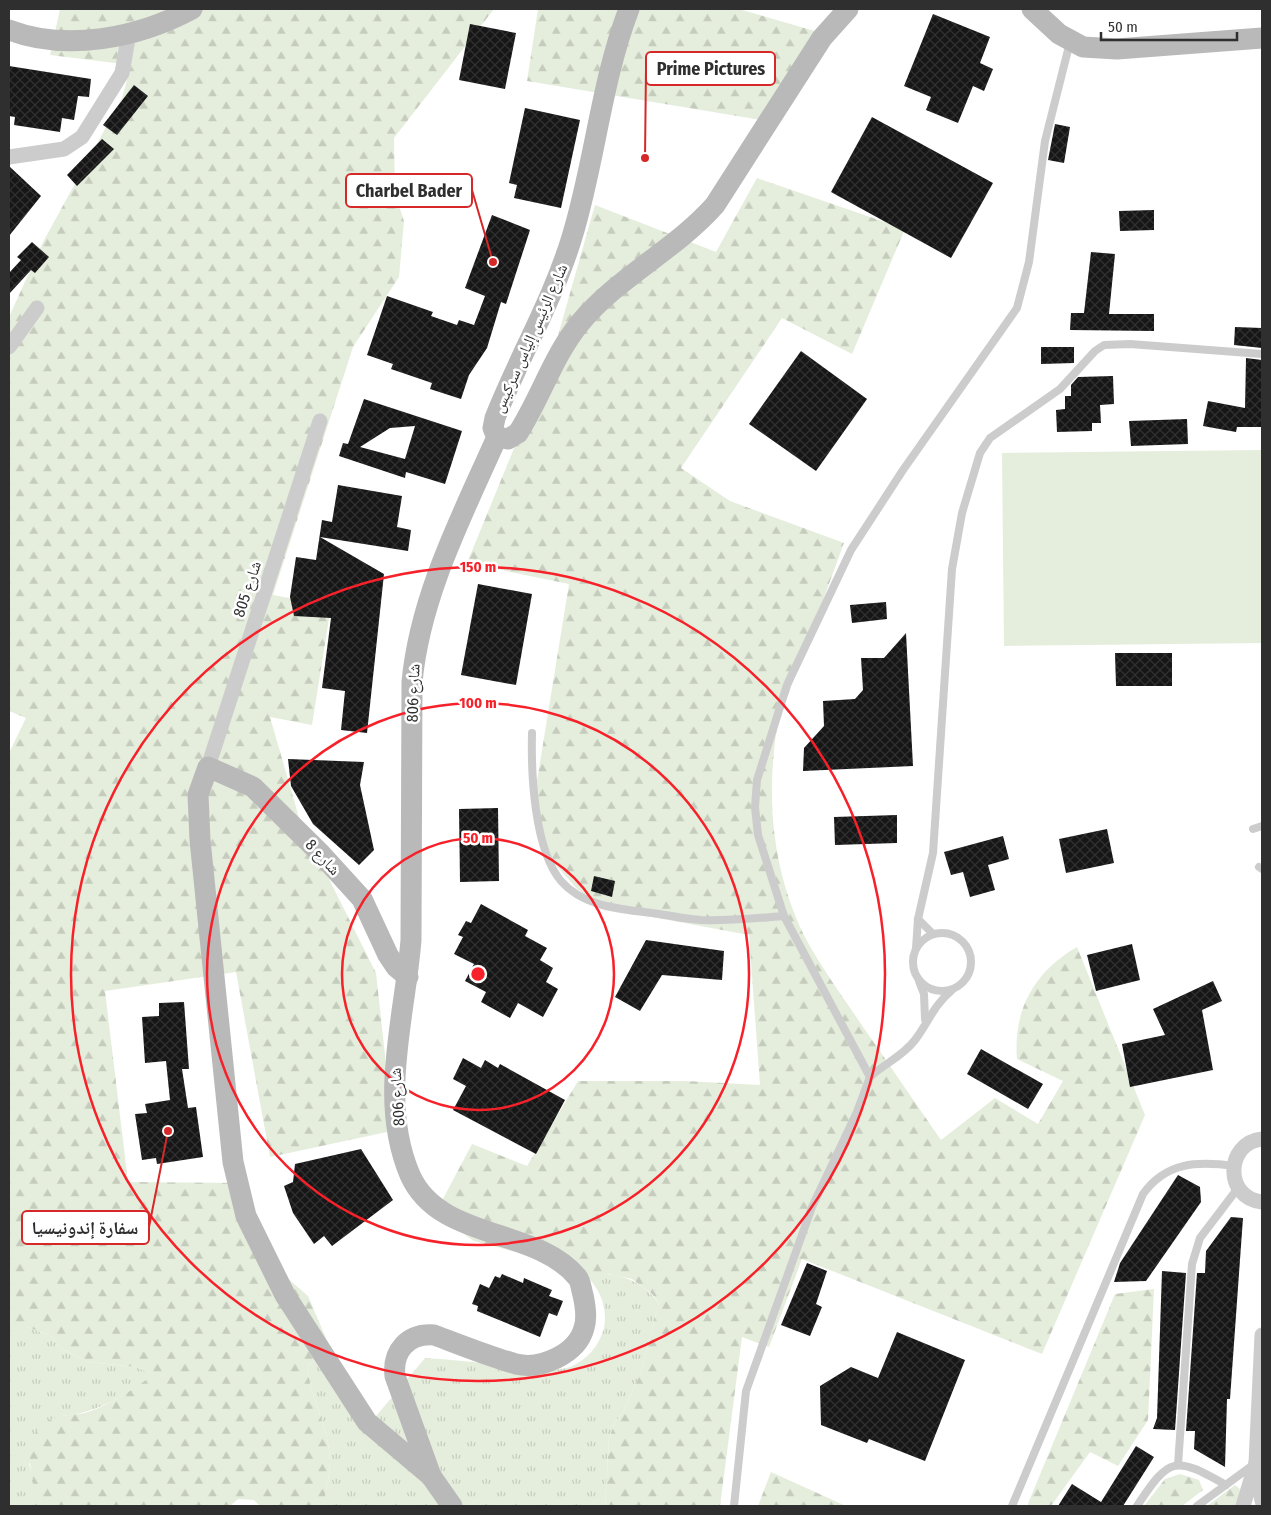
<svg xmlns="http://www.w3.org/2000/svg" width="1271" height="1515" viewBox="0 0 1271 1515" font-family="'Fira Sans Condensed','Noto Naskh Arabic',sans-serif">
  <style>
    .grass { fill: url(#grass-tufts) }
    .forest { fill: url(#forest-firs) }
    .green { fill: #e5eedc }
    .building { fill: url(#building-cross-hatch); fill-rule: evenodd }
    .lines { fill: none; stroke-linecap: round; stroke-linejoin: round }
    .lane { stroke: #ccc; stroke-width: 8 }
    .street { stroke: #ccc; stroke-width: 15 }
    .secondary { stroke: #b9b9b9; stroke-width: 21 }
    .ring { fill: none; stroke: #f7212a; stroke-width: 2.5 }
    .labels { text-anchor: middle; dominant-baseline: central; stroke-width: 5; stroke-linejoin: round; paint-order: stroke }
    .street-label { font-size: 16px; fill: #2f2f2f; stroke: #fff }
    .centre { fill: #f7212a; stroke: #fff; stroke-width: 2.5 }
    .ring-label { font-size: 15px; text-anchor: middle; font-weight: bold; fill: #f7212a; stroke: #fff; stroke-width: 5; stroke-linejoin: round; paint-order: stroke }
    .leader { fill: none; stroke: #d62828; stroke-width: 2 }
    .callout-dot { fill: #d62828; stroke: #fff; stroke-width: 2 }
    .callout { fill: #fff; stroke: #d62828; stroke-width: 2 }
    .callout-label { font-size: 18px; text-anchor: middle; font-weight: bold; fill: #2f2f2f }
  </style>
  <defs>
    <pattern id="grass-tufts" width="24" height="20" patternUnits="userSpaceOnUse" patternTransform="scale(1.25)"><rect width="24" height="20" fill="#e5eedc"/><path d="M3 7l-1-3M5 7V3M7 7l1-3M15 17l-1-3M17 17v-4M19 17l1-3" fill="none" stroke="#c5ccbd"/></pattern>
    <pattern id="forest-firs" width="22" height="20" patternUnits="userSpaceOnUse" patternTransform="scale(1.25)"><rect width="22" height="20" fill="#e5eedc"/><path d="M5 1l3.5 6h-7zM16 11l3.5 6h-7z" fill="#c5ccbd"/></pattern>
    <pattern id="building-cross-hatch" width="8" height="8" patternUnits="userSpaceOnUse" patternTransform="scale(1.25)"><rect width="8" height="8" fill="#161616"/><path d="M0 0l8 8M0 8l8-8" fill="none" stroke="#303030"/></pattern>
  </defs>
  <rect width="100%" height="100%" fill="#fff"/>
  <g class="grass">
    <path d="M598 1274C624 1273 643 1283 659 1303L641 1372 624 1411 614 1424 609 1439 605 1506H325C324 1491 330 1478 330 1464 331 1430 310 1399 307 1366L319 1357 366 1428 425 1358C454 1360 484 1363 513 1366 531 1367 552 1373 570 1367 587 1360 599 1346 604 1328 608 1308 600 1290 587 1276Z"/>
    <path d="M9 1327H27L49 1335 62 1349 89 1362 135 1367 155 1374C128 1395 95 1414 61 1416L29 1464 42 1506H9Z"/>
  </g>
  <g class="forest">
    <path d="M60 9H494L394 138 395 194 404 221 399 277 353 347 273 595 331 606 312 725 270 717 300 821 376 973 385 1055 387 1132 270 1157 236 972 105 991 128 1182 244 1183 277 1269 308 1296 334 1357H319L307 1366C310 1399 331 1430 330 1464 330 1478 324 1491 325 1506H260L254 1500 238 1499 230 1506H42C29 1476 16 1427 61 1416 71 1414 81 1415 91 1411 113 1403 136 1388 154 1374L135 1367 89 1362 62 1349 49 1335 27 1327H9V753L26 718 9 711V317L43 242 122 98 131 65 50 55Z"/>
    <path d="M538 9H739L825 34 773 122 527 81Z"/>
    <path d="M757 178 905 229 852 354 782 318 681 468 730 501 844 543 778 722C765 797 772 873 807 941 823 970 843 997 861 1024 888 1063 914 1101 941 1140L995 1098 1038 1124 1063 1081 1017 1059C1013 1010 1034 972 1077 947L1145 1115 1042 1354 802 1259 769 1347 742 1337 720 1506H605L609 1439 614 1424 624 1411 641 1372 659 1303 652 1294 632 1279 609 1274 587 1276 557 1263 474 1241 435 1214 472 1144 527 1166 578 1081H686L760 1085 749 935 620 911 590 898 577 889 555 864 546 849 535 798 537 781 569 584 467 563 553 353 595 205 716 252Z"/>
    <path d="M1154 1289 1148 1420 1118 1466 1090 1452 1051 1506H1027L1115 1294Z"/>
    <path d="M771 1472 846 1506H758Z"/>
    <path d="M1180 1474 1199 1480 1203 1490 1182 1506H1144L1165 1479Z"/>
    <path d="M1235 1485 1240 1489 1237 1506H1207Z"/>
  </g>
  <path class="green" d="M1262 450V643L1004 646 1002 453Z"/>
  <g class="building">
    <path d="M933 14 990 37 980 63 993 69 984 91 973 86 958 123 926 110 931 97 904 86Z"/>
    <path d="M470 24 516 33 505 89 459 80Z"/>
    <path d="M9 66 91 79 89 97 78 96 74 120 62 118 60 132 14 125 15 117 9 116Z"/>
    <path d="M134 85 148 96 117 135 103 125Z"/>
    <path d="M525 108 580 120 561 208 514 198 517 185 509 183Z"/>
    <path d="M872 117 993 183 951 258 831 192Z"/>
    <path d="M1055 124 1070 127 1064 163 1048 160Z"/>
    <path d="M102 139 114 149 77 186 67 175Z"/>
    <path d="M9 166 41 196 9 236Z"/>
    <path d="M1154 210V230L1120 231 1119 211Z"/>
    <path d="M492 215 530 230 506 304 501 302 487 348 469 375 461 399 430 389 432 383 391 369 393 364 367 355 387 296 433 312 431 316 457 325 459 320 474 325 485 296 465 288Z"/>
    <path d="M32 242 49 257 35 273 31 270 9 294V273L21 260 17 257Z"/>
    <path d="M1091 252 1115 254 1109 314H1154V331L1070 330 1071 313H1084Z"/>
    <path d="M1235 327 1262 328V348L1234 345Z"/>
    <path d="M1041 347H1074V363L1041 364Z"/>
    <path d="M801 351 867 399 816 471 749 424Z"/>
    <path d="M1246 358 1262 360V427H1237L1236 432 1203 426 1208 401 1245 408Z"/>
    <path d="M1113 376 1114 404 1100 405 1101 423H1092V431L1057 432 1056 410 1065 409V396H1071V385L1078 377Z"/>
    <path d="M364 399 462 431 445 484 406 472 405 478 339 456 343 443 348 444ZM415 426 405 459 360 447 390 428Z"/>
    <path d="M1187 419 1188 444 1131 446 1129 421Z"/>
    <path d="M338 485 402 496 397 527 411 530 408 551 320 537 384 574 367 733 341 730 345 691 322 688 331 618 294 616 290 597 296 557 316 560 322 520 332 522Z"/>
    <path d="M478 584 532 594 516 685 461 675Z"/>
    <path d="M886 602 887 619 852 623 850 605Z"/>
    <path d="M906 633 913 766 803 771 804 748 824 726 823 701 855 699 863 690 861 658H884Z"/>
    <path d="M1115 653H1172V686H1116Z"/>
    <path d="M288 759 364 762 360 785 374 850 359 865 313 824 291 786Z"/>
    <path d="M498 808 499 881 460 882 459 809Z"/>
    <path d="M897 815V843L835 845 834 817Z"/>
    <path d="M1107 829 1114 863 1066 873 1059 839Z"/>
    <path d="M1003 836 1009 859 988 865 995 890 970 897 963 872 951 875 944 852Z"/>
    <path d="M594 876 615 881 612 897 591 891Z"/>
    <path d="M481 904 528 930 525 936 547 948 540 960 553 968 546 982 558 989 543 1017 518 1003 510 1018 481 1002 486 992 465 981 474 964 454 954 463 937 458 935 466 921 471 923Z"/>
    <path d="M646 940 724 951 722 980 662 975 640 1011 615 997Z"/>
    <path d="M1132 944 1140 980 1096 991 1087 955Z"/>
    <path d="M1213 981 1222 1001 1202 1010 1213 1070 1130 1087 1122 1044 1165 1035 1153 1009Z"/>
    <path d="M184 1002 189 1069H182L188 1108 196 1107 203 1157 157 1164 156 1158 142 1160 135 1114 147 1113 145 1104 170 1100 166 1061 145 1063 142 1017 159 1016V1003Z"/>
    <path d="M981 1049 1043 1084 1028 1109 967 1074Z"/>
    <path d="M463 1058 481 1068 485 1060 498 1068 500 1064 565 1100 536 1154 453 1110 466 1086 453 1079Z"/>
    <path d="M361 1149 393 1200 332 1246 324 1236 314 1244 293 1213 284 1186 293 1182 295 1164Z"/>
    <path d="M1178 1175 1200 1187 1201 1202 1146 1281 1114 1282 1120 1263Z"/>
    <path d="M1231 1217 1243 1218 1230 1399H1227L1225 1467 1194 1449 1195 1431H1186L1197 1273H1205L1206 1251Z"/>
    <path d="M807 1263 827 1271 816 1304 822 1307 810 1336 781 1325Z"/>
    <path d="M1162 1271 1186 1273 1175 1430 1153 1429 1157 1418Z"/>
    <path d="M502 1274 523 1283 524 1278 552 1290 549 1296 563 1301 557 1316 549 1313 540 1337 477 1311 478 1306 472 1304 480 1284 489 1288 495 1276 500 1278Z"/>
    <path d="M897 1332 965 1360 925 1461 869 1439 867 1443 821 1425 820 1386 851 1367 878 1378Z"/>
    <path d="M1136 1446 1154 1457 1123 1506H1058L1072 1484 1101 1502Z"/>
  </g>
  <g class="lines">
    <g class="lane">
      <path d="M532 733C531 773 534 849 561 881 585 909 626 909 659 914 673 916 687 919 701 920 728 921 757 918 784 916"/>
      <path d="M1253 829 1262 826"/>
      <path d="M1259 867 1262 869"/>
      <path d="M918 919 933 934"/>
      <circle cx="942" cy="962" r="29"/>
      <path d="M916 948 918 919 933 853 952 569 962 513 980 453 990 438 1060 389 1095 351 1104 345 1130 344 1262 354"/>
      <path d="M919 981 924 994 925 1019"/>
      <path d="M870 1077C884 1064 903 1056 915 1040 928 1023 934 1005 951 991"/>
      <path d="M1178 1465 1192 1264 1200 1238 1238 1188"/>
      <path d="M734 1506 746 1391 812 1207 857 1112 870 1077 784 916 758 835 755 807 757 780 787 685 851 550 903 470 1017 308 1029 262 1045 141 1070 42"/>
      <path d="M1012 1506 1143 1194C1166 1162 1197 1161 1234 1166"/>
      <path d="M1137 1506C1170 1456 1175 1456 1226 1485"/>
      <path d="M1197 1506 1253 1465"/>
    </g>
    <g class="street">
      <path d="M9 157 64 149 82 137 122 73 129 33"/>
      <path d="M9 347 37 308"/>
      <path d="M208 767 320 421"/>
      <path d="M1262 1139C1225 1143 1224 1198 1262 1202"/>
      <path d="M1256 1463 1262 1335"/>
      <path d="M1243 1506 1256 1463 1262 1501"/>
    </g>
    <g class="secondary">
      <path d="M629 9C601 82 595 162 572 237 553 300 519 357 495 418L493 428 497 437 508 439 518 433C541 397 553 356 580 323 618 277 675 250 715 205L822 38 848 9"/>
      <path d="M1032 9 1059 34 1083 47 1117 49 1262 38"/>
      <path d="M9 30C67 52 138 38 192 9"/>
      <path d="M408 977 396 967 388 955 362 899 321 854 253 787 208 767 198 795 200 840 233 1162 246 1216 285 1295 367 1422 431 1476 452 1506"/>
      <path d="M431 1476 395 1376C392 1351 408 1333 434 1335 461 1345 488 1356 516 1364 541 1370 577 1354 584 1328 587 1319 585 1304 583 1295 581 1289 581 1281 577 1277 536 1227 439 1241 410 1175 378 1100 405 1017 411 940L412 682C420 596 462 516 497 437"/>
    </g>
  </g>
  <g class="ring">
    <circle cx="478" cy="974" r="136"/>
    <circle cx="478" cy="974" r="271"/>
    <circle cx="478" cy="974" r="407"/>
  </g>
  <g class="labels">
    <g class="street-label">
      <text transform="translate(530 338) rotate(-66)">شارع الرئيس إلياس سركيس</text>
      <text transform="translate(247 589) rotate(-72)">شارع 805</text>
      <text transform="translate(413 693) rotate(-88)">شارع 806</text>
      <text transform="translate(323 857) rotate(47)">شارع 8</text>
      <text transform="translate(397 1097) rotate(-94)">شارع 806</text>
    </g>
  </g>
  <circle cx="478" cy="974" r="8" class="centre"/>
  <g class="ring-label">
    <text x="478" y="572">150 m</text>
    <text x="478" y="708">100 m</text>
    <text x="478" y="843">50 m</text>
  </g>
  <path class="leader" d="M645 158L646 68M493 262L472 190M168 1131L149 1227"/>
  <g class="callout-dot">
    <circle cx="645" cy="158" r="5"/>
    <circle cx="493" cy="262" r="5"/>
    <circle cx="168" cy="1131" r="5"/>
  </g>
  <g class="callout">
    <rect x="646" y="52" width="129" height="33" rx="5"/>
    <rect x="346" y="174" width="126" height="33" rx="5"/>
    <rect x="22" y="1211" width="127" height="33" rx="5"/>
  </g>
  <g class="callout-label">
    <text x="711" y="75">Prime Pictures</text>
    <text x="409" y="197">Charbel Bader</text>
    <text x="85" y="1234">سفارة إندونيسيا</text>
  </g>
  <rect width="1271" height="1515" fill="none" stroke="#2f2f2f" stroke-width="20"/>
  <path d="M1101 32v8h136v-8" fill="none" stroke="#2f2f2f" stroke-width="2.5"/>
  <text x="1108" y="32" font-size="15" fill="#2f2f2f" stroke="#ffffff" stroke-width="4" paint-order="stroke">50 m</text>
</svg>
